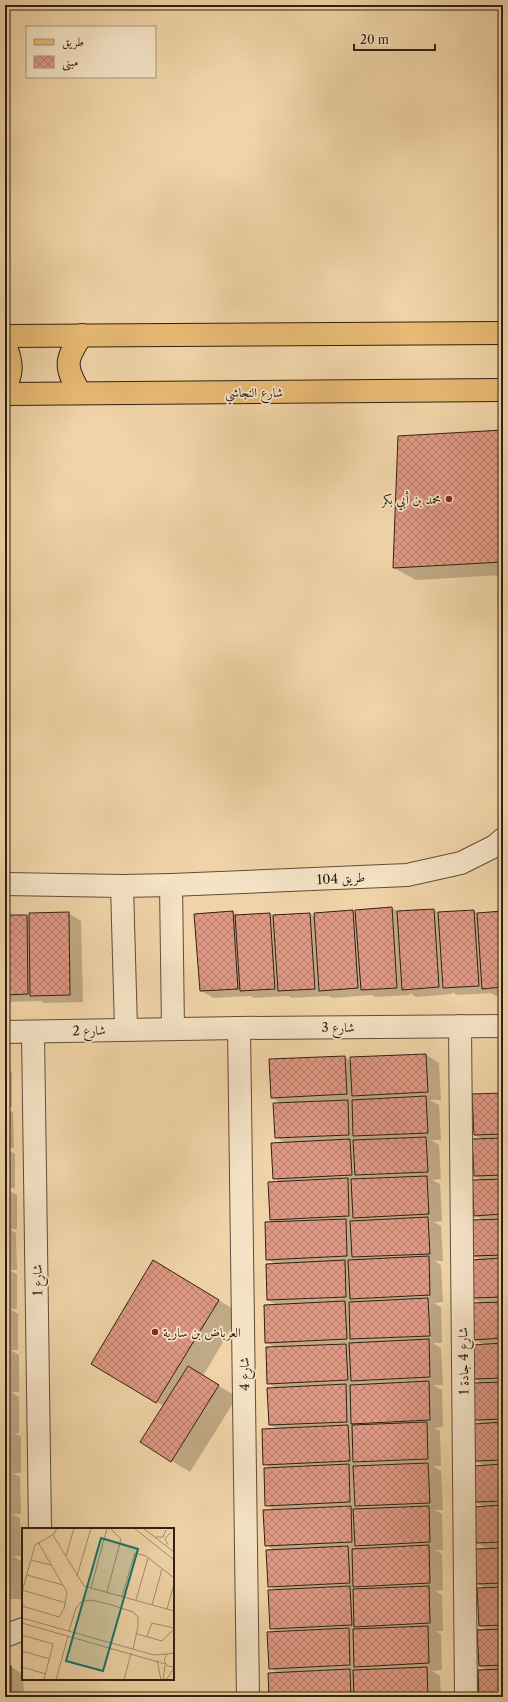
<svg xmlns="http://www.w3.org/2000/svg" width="508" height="1702" viewBox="0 0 508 1702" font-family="'Libre Caslon Text',Amiri,serif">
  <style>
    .shadow { fill: #0003 }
    .building { fill: url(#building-cross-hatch); stroke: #312012 }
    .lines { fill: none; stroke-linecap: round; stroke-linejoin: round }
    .minor-casing { stroke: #614d37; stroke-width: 24 }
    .major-casing { stroke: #312012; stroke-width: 24 }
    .minor { stroke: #f5e3c6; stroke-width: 22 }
    .major { stroke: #e8ba74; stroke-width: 22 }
    .poi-dot { fill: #8f2418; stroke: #f5e3c6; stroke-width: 1.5 }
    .labels { text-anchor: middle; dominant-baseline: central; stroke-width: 3.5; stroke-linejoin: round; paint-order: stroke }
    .street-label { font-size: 13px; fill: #312012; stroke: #f5e3c6 }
    .poi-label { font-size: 13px; fill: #312012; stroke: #f5e3c6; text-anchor: end }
    .inset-road { fill: none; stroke: #a48c6b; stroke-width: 1 }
    .view { fill: #0f766e; fill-opacity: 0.15; stroke: #0f766e; stroke-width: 2 }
    .inset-edge { fill: none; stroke: #312012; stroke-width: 2 }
  </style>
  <defs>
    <pattern id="building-cross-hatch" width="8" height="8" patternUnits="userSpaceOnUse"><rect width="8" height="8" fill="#df9884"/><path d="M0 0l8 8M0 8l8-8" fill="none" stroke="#b57c6b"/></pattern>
  </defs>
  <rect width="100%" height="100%" fill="#f0d4a7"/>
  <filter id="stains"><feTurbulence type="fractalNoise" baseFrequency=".005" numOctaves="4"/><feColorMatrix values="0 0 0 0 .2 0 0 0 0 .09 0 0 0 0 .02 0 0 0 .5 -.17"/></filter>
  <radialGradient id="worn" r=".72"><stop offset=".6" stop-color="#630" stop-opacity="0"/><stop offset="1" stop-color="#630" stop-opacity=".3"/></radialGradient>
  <g class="shadow">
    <path d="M503 431V575L416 580 394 568Z"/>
    <path d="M392 908 399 912 434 910 439 913 474 911 479 914 503 912V995L496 996 491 993 457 995 452 992V994L416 997 410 993V995L375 997 372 995 333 998 328 996 292 998 288 996 254 998 250 996 214 998 201 991 232 912 240 916 270 914 273 916 310 914 315 917 352 911 357 914Z"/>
    <path d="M68 913 81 921 83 1002 44 1003 41 1001 8 1002 5 1000V916H27L30 917Z"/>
    <path d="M426 1055 439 1063 441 1100H430L439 1105 441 1140H431L439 1145 441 1179 432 1180 440 1184 442 1221 434 1222 441 1226 443 1261H435L441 1265 443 1302 434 1303 441 1307 442 1343H433L441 1348 443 1385H433L442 1390 443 1427 434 1428 440 1431 441 1466H433L441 1471 443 1510H434L442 1514 443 1550H435L442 1554 443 1590 435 1591 442 1595 443 1631H435L441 1634 442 1670 432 1671 440 1676 441 1697H270L279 1673 270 1668 278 1632 271 1628 276 1590 269 1586 274 1550 266 1545 275 1510 266 1505 272 1468 264 1464 278 1429 270 1425 278 1389 268 1383 276 1348 266 1342 277 1305 268 1300 276 1264 267 1259 277 1223 271 1219 280 1182 274 1178 285 1143 276 1137 283 1104 272 1098 345 1057 351 1061V1058Z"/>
    <path d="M5 1069 12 1072V1107H5Z"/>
    <path d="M503 1094V1697H480L489 1671 480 1666 489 1631 480 1625 487 1589 477 1583 488 1549 477 1543 485 1507 475 1502 485 1466 476 1461 483 1424 475 1420 483 1384 475 1379 485 1345 474 1339 483 1304 473 1298 482 1260 473 1256 484 1221 475 1215 483 1181 475 1176 484 1140 474 1135Z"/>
    <path d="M5 1108 13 1112 14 1148H5L15 1154V1188L6 1189 17 1195V1229H9L16 1233 17 1270H9L17 1274V1309H10L18 1314V1350H11L19 1355V1392H11L19 1397V1433H14L21 1437V1473H12L20 1477 21 1514H12L20 1518 21 1556H13L21 1561 22 1599H5Z"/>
    <path d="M175 1274 240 1313 203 1376 237 1397 190 1472 141 1442 164 1406 92 1364Z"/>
    <path d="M5 1667H11L23 1674 24 1697H5Z"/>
  </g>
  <g class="building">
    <path d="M503 430V562L393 568 398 436Z"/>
    <path d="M392 907 397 988 361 990 355 910Z"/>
    <path d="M434 909 439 987 402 990 397 911Z"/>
    <path d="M353 910 358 988 319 991 314 913Z"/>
    <path d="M474 910 479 986 443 988 438 912Z"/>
    <path d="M233 911 238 989 200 991 194 914Z"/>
    <path d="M503 911V987L482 989 477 913Z"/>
    <path d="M69 912 70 995 30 996 29 913Z"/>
    <path d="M270 913 275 989 240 991 235 915Z"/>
    <path d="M310 913 315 989 278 991 273 915Z"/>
    <path d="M5 915H27L28 994 5 995Z"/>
    <path d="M426 1054 428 1092 352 1096 350 1057Z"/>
    <path d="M345 1056 347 1094 271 1098 269 1059Z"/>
    <path d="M503 1093V1134L474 1135 472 1094Z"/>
    <path d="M426 1096 428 1133 353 1136 352 1100Z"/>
    <path d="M348 1100 349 1135 275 1138 273 1103Z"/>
    <path d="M426 1137 428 1172 355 1175 353 1140Z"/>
    <path d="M503 1138V1175L474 1176 472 1139Z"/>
    <path d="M350 1139 352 1175 273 1179 271 1143Z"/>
    <path d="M427 1176 429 1214 353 1218 351 1179Z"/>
    <path d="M348 1178 349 1216 270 1220 268 1182Z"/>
    <path d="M503 1179V1214L474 1216 472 1180Z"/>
    <path d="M428 1217 430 1254 352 1257 350 1221Z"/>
    <path d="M346 1219 347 1256 266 1260 265 1222Z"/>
    <path d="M503 1219V1255L472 1256 471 1220Z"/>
    <path d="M429 1256 430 1295 350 1299 348 1260Z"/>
    <path d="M503 1258V1297L472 1298 471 1260Z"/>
    <path d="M153 1260 219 1300 156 1403 91 1364Z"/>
    <path d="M345 1260 346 1297 267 1300 266 1264Z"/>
    <path d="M428 1298 430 1336 350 1339 349 1302Z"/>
    <path d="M345 1301 347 1339 265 1343 264 1305Z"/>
    <path d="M503 1302V1338L473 1340 472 1303Z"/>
    <path d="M429 1339 430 1377 351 1381 349 1343Z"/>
    <path d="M503 1343V1378L474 1379 472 1345Z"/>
    <path d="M346 1344 348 1380 267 1384 266 1347Z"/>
    <path d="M5 1346 6 1385H5Z"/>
    <path d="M188 1366 219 1385 171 1462 140 1442Z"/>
    <path d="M429 1381 430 1420 351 1424 350 1385Z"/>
    <path d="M503 1382V1419L474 1420 473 1383Z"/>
    <path d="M346 1384 347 1422 269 1425 267 1388Z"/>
    <path d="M5 1388 7 1426H5Z"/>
    <path d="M427 1422 428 1459 353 1462 352 1425Z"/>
    <path d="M503 1422V1460L475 1461 474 1424Z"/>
    <path d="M348 1425 350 1461 263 1465 262 1429Z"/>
    <rect x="5" y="1429" width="3" height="37"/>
    <path d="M428 1463 430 1503 355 1506 353 1466Z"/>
    <path d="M349 1464 350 1502 265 1506 264 1468Z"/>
    <path d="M503 1464V1501L474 1502 473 1466Z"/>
    <path d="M5 1469H7L8 1507H5Z"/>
    <path d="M503 1505V1542L476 1543 474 1507Z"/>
    <path d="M351 1506 352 1542 265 1546 263 1510Z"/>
    <path d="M429 1506 430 1542 355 1546 353 1509Z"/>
    <path d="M5 1510H7L8 1549H5Z"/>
    <path d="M429 1545 430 1583 353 1587 352 1549Z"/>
    <path d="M348 1546 350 1583 268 1587 266 1550Z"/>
    <path d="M503 1548V1583L476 1584 475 1549Z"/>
    <path d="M5 1552H8L9 1592H5Z"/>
    <path d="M350 1586 352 1625 270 1629 268 1590Z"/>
    <path d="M429 1586 430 1623 354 1627 353 1589Z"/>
    <path d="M503 1587V1625L479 1626 477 1588Z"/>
    <path d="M428 1626 429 1663 354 1667 353 1629Z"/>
    <path d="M349 1628 350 1665 269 1669 267 1632Z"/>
    <path d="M503 1629V1665L479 1666 477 1630Z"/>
    <rect x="5" y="1666" width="6" height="31"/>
    <path d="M427 1667 428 1697H354L353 1670Z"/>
    <path d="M350 1669 351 1697H269L268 1673Z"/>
    <path d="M503 1669V1697H479L478 1670Z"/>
  </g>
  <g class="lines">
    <defs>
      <g id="minor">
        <path d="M5 884 122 886 171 885 407 875 461 863 495 846 503 839"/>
        <path d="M171 885 173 1029"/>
        <path d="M122 886 126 1029"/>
        <path d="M460 1026 466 1697"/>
        <path d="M239 1028 248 1697"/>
        <path d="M5 1032 239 1028 503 1026"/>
        <path d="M33 1032 40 1529"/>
        <path d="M5 1636 23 1629"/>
      </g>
      <g id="major">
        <path d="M5 336 503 333"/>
        <path d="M5 345C11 359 14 372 5 386"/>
        <path d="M80 393C65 367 64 361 82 335"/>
        <path d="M5 394 503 390"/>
      </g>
    </defs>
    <use href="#minor" class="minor-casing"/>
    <use href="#major" class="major-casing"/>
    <use href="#minor" class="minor"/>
    <use href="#major" class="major"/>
  </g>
  <g class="poi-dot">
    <circle cx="449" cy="499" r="4"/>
    <circle cx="155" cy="1332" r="4"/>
  </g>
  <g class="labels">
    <g class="street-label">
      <text x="254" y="392">شارع النجاشي</text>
      <text transform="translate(341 878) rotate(-3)">طريق 104</text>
      <text x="338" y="1027">شارع 3</text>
      <text transform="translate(89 1030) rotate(-2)">شارع 2</text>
      <text transform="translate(37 1280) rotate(-91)">شارع 1</text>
      <text transform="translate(463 1361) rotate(-91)">شارع 4 جادة 1</text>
      <text transform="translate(244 1374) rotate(-91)">شارع 4</text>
    </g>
    <g class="poi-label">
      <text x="441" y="499">محمد بن أبي بكر</text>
      <text x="163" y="1332" text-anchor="start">العرباض بن سارية</text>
    </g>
  </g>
  <g transform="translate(22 1528)">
    <rect width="152" height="152" fill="#f0d4a7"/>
    <path class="inset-road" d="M112 0 152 32M121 0 152 24M31 7 62 58 152 83M134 9H141L144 2M146 17 143 11 148 5M44 28 52 0M9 32 29 37M5 47 41 57M55 48 69 0M69 60 85 0M0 62 44 75M0 64 13 17 32 6 35 0M85 64 99 11 88 0M100 68 113 25 124 28 152 50M114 72 126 30M130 77 140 41M0 78 37 89 42 81 45 64 16 14M145 81 152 56M0 90 132 127 145 126M0 95 143 136M47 103 54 80 59 74 69 72 90 77 111 84 116 89V98L111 121M115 106 140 113 152 101M0 107 31 116 22 152M125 108 130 95 152 100M0 123 28 131M152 125 145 126 142 132 145 138 152 139M135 132 139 152M0 139 24 146M34 152 46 108M102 152 109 125M141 152 143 137M144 152 152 140"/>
    <path class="view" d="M79 10 116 21 81 143 44 133Z"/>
    <rect width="152" height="152" class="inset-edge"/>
  </g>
  <rect width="508" height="1702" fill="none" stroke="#f0d4a7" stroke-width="20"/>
  <rect x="6" y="6" width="496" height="1690" fill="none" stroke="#312012" stroke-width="2"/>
  <rect x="10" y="10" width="488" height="1682" fill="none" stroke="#312012"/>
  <rect x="26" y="26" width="130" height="52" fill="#f5e3c6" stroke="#a7957e"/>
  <rect x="34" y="39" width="20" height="6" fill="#e8ba74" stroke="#a7957e"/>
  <text x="62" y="46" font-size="12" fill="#312012">طريق</text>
  <rect x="34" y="56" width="20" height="12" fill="url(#building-cross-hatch)" stroke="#a7957e"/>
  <text x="62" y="66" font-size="12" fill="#312012">مبنى</text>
  <path d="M354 44v6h81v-6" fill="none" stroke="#312012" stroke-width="2"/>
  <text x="360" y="44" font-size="12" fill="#312012" stroke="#f5e3c6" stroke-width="3" paint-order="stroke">20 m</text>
  <rect width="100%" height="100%" filter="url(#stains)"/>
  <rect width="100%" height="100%" fill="url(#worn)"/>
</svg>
